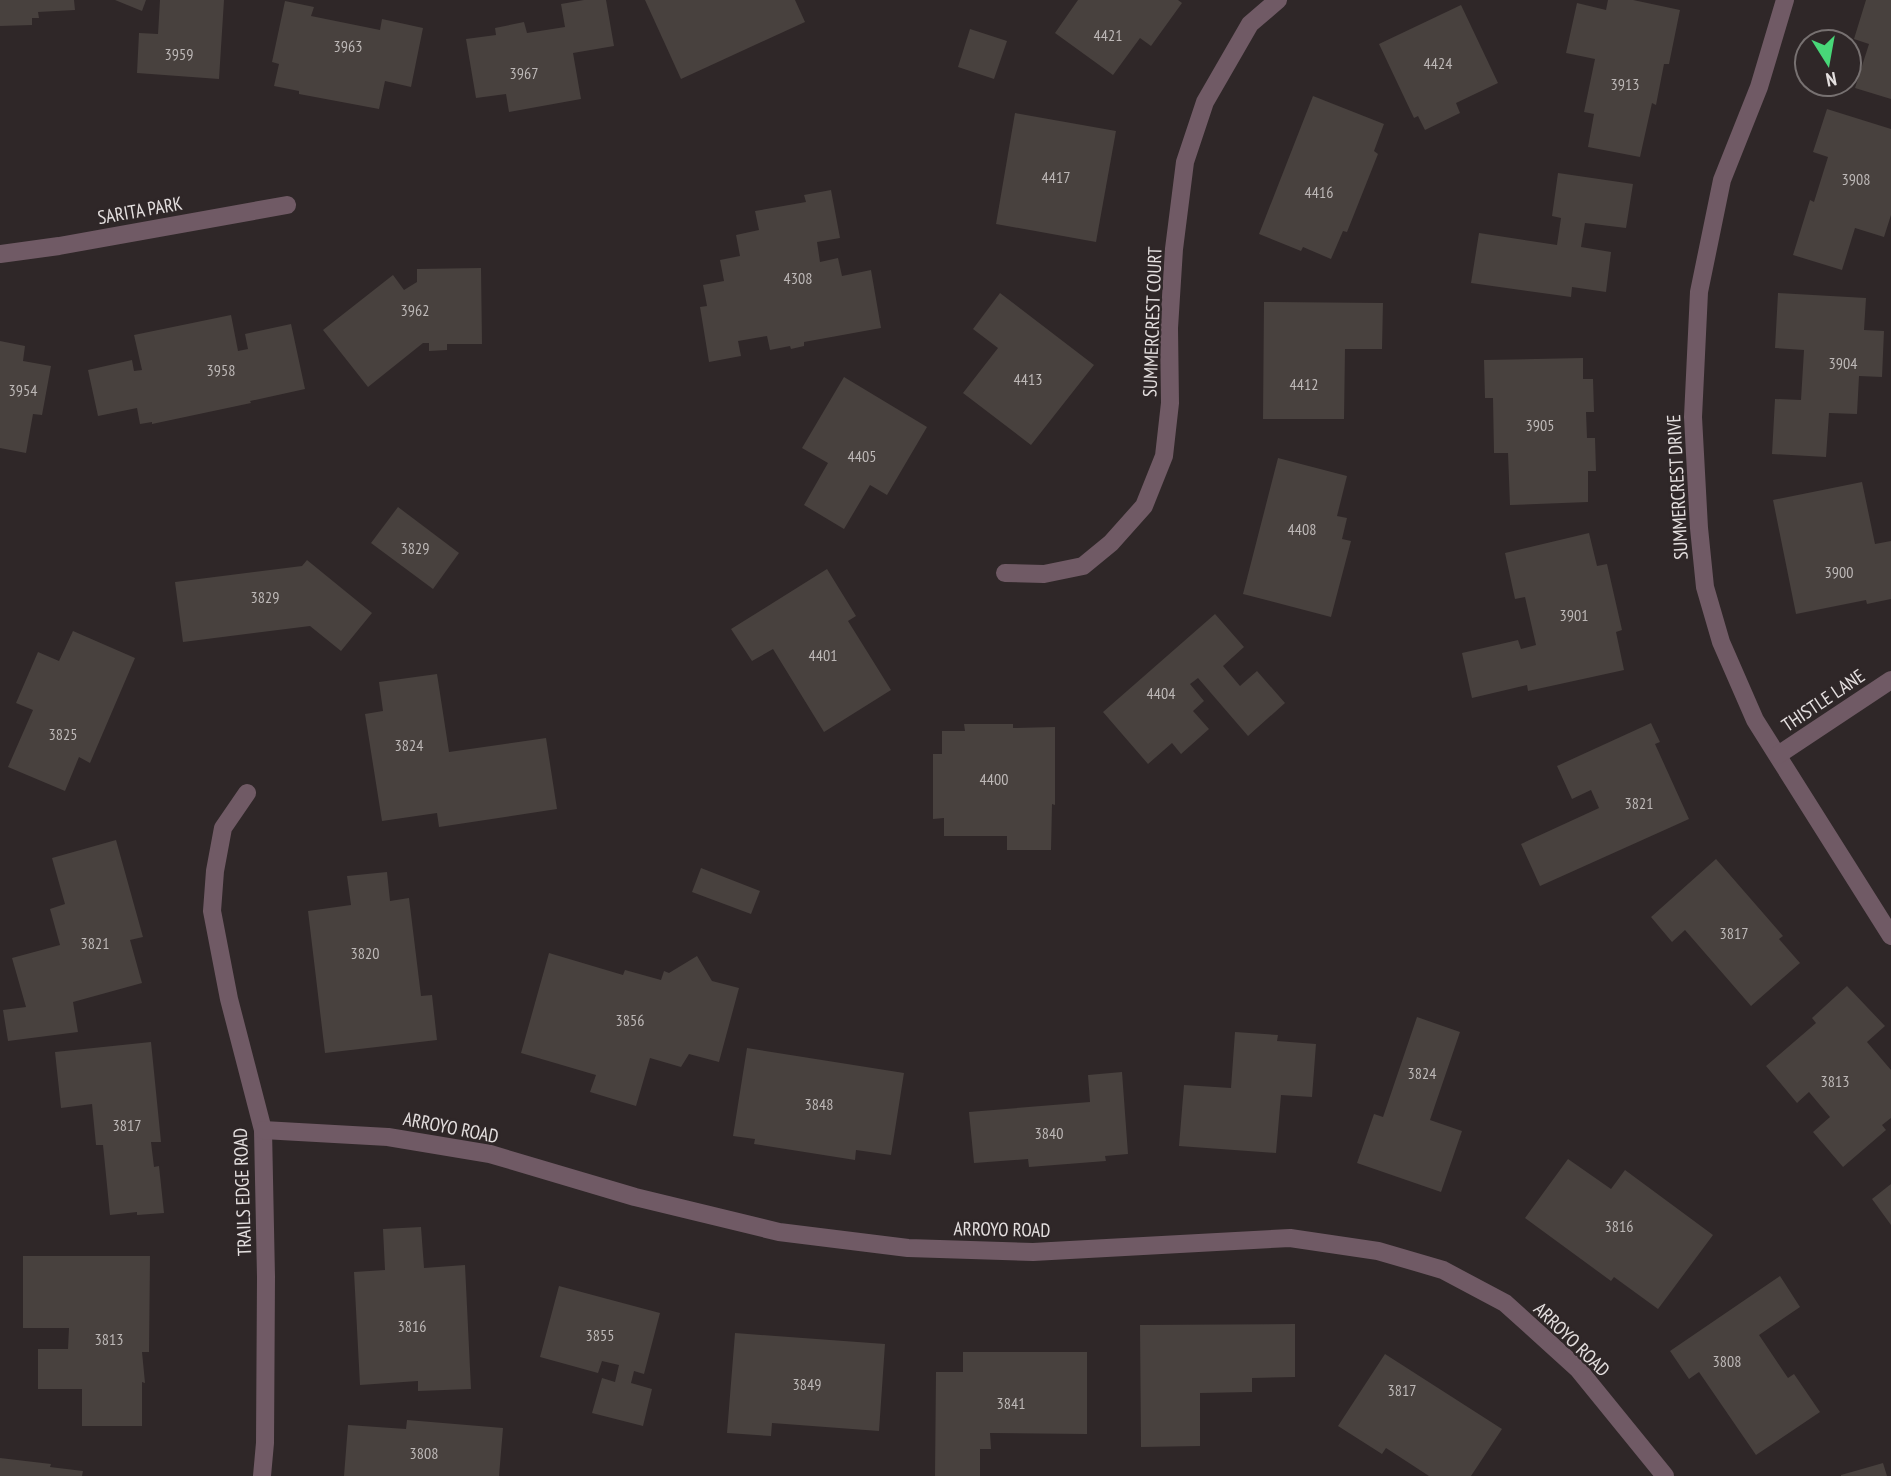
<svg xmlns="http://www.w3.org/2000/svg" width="1891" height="1476" viewBox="0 0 1891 1476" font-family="'PT Sans Narrow',sans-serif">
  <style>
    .building { fill: #48413e }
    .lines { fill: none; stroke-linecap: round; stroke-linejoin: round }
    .minor { stroke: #705a65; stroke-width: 18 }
    .labels { text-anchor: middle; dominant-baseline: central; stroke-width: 5; stroke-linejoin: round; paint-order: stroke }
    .number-label { font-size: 16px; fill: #bdb8b7 }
    .street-label { font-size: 19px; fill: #e4dfdf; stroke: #2f2728 }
  </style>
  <rect width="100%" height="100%" fill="#2f2728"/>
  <g class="building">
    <path d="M0 0H74L75 10 38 12 39 18H32V25L0 26Z"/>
    <path d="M115 0H146L142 11Z"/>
    <path d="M160 0H224L219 79 137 73 139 33 158 34Z"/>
    <path d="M584 0H606L614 46 573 53 581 99 509 112 506 94 476 98 466 39 496 35 495 28 524 22 527 33 565 27 561 4Z"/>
    <path d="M645 0H795L805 22 681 79Z"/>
    <path d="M1078 0H1178L1182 3 1151 46 1140 38 1113 75 1055 33Z"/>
    <path d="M1608 0H1633L1680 10 1669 64H1664L1656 105 1652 103 1640 157 1588 147 1594 114 1584 112 1595 59 1566 53 1577 3 1606 10Z"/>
    <path d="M1866 0H1891V99L1855 88 1869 44 1854 39Z"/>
    <path d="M285 1 314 7 311 16 380 30 382 19 423 28 411 87 385 81 379 109 299 94V91L274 86 279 64 272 62Z"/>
    <path d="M1461 5 1498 83 1456 103 1460 113 1425 130 1418 116 1414 118 1379 44Z"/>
    <path d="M970 29 1007 41 994 79 958 67Z"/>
    <path d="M1313 96 1384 124 1374 151 1378 154 1347 232 1343 231 1331 259 1303 247 1301 251 1259 234Z"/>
    <path d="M1827 109 1891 129V215L1884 237 1855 228 1842 270 1793 255 1810 200 1814 202 1828 157 1813 152Z"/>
    <path d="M1015 113 1116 131 1096 242 996 224Z"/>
    <path d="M1558 173 1633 184 1626 228 1585 223 1581 247 1611 252 1606 292 1572 287 1571 297 1471 283 1479 233 1557 245 1561 218 1552 216Z"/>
    <path d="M831 190 840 238 817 242 820 262 838 258 842 276 871 270 881 328 804 342V346L791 349 790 346 770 350 767 336 738 341 741 356 709 362 700 307 707 306 703 285 724 281 720 260 740 256 736 235 759 230 755 211 806 202 804 195Z"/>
    <path d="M481 268 482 344H447V350L429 351V343H423L368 387 323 330 393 275 404 290 417 282V269Z"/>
    <path d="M1000 293 1094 365 1031 445 963 393 998 348 973 329Z"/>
    <path d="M1778 293 1866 298 1864 330 1884 331 1882 377 1859 376 1857 414 1829 413 1826 457 1772 454 1775 399 1801 400 1804 350 1775 348Z"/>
    <path d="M1264 302 1383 303 1382 349H1345L1344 419H1263Z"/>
    <path d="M231 315 238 351 248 349 245 334 291 324 305 389 250 401 251 403 152 424V422L140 424 137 408 98 416 88 370 132 360 134 371 142 370 134 335Z"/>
    <path d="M0 341 25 346 23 361 51 366 42 415 33 414 26 453 0 448Z"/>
    <path d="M1583 358V379H1593L1594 412H1586L1587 438H1595L1596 471H1588V502L1510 505 1508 453H1494L1493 398H1485L1484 360Z"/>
    <path d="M844 377 927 427 887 495 870 485 844 529 804 505 828 463 802 448Z"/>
    <path d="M1278 458 1347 476 1337 516 1347 518 1342 539 1351 541 1331 617 1243 594Z"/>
    <path d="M1862 482 1875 544 1891 541V599L1867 604 1866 600 1796 614 1773 500Z"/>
    <path d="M398 507 459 553 433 589 371 543Z"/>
    <path d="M1589 533 1597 566 1607 564 1622 630 1616 632 1624 670 1528 691 1527 685 1472 698 1462 653 1518 640 1521 649 1536 645 1525 597 1515 599 1505 553Z"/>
    <path d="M307 560 372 613 341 651 310 626 183 642 175 582 302 566Z"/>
    <path d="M827 569 856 616 848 621 891 690 824 732 773 649 752 661 731 629Z"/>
    <path d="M1215 614 1244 647 1223 666 1240 686 1257 671 1285 703 1248 736 1198 678 1190 684 1204 701 1193 711 1209 729 1181 754 1172 743 1148 764 1103 712Z"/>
    <path d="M73 631 135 658 90 763 79 757 65 791 8 767 33 710 16 703 38 652 59 661Z"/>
    <path d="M437 674 449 752 546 738 557 809 439 827 437 813 382 821 365 714 383 711 379 682Z"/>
    <path d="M1651 723 1660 742 1655 744 1689 819 1540 886 1521 844 1599 808 1591 790 1572 799 1557 766Z"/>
    <path d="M964 724H1013V728L1055 727V805L1052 804 1051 850H1007V836H944V818L933 819V754H942V731H965Z"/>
    <path d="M116 840 143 937 130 940 142 983 73 1002 78 1032 8 1041 3 1010 26 1007 12 958 60 945 50 909 65 904 52 858Z"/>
    <path d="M1716 859 1783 936 1779 939 1800 963 1751 1006 1685 930 1672 942 1651 917Z"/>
    <path d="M701 868 760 891 751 914 692 892Z"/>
    <path d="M387 872 390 901 409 898 421 996 432 995 437 1040 325 1053 308 911 351 905 347 876Z"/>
    <path d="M549 953 623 975 625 970 661 980 664 971 669 973 697 956 712 981 739 988 719 1062 689 1054 681 1067 650 1058 636 1106 590 1092 596 1075 521 1053Z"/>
    <path d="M1847 986 1885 1026 1867 1042 1891 1070V1118L1882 1125 1886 1130 1843 1167 1813 1132 1830 1117 1809 1092 1797 1103 1766 1066 1816 1023 1812 1018Z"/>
    <path d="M1417 1017 1460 1032 1430 1120 1462 1131 1441 1192 1357 1163 1374 1114 1383 1117Z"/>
    <path d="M1235 1032 1278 1035 1277 1041 1316 1044 1312 1097 1281 1095 1276 1153 1179 1146 1184 1085 1231 1088Z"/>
    <path d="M151 1042 161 1142H151L154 1167 159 1166 164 1213 137 1215V1212L110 1215 103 1145H96L92 1104 61 1108 55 1052Z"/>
    <path d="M747 1048 904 1073 891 1155 856 1150 855 1160 754 1144 755 1139 733 1136Z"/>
    <path d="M1122 1072 1128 1154 1105 1156 1106 1161 1029 1167 1028 1159 974 1163 969 1112 1090 1102 1088 1075Z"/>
    <path d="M1568 1159 1611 1189 1625 1170 1713 1235 1658 1309 1614 1277 1611 1281 1525 1218Z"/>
    <path d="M1891 1184V1225L1872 1199Z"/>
    <path d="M421 1227 424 1268 465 1265 471 1389 418 1391V1381L360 1385 354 1272 385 1270 383 1229Z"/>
    <path d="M23 1256H150L149 1352H142L145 1383 142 1382V1426H82V1389H38V1349H68L69 1328H23Z"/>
    <path d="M1780 1276 1800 1307 1759 1335 1788 1378 1794 1374 1820 1412 1756 1455 1699 1372 1689 1379 1670 1351Z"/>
    <path d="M559 1286 660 1313 644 1374 634 1371 631 1383 652 1389 643 1426 592 1413 602 1378 615 1382 619 1365 602 1361 598 1373 540 1357Z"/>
    <path d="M1295 1324V1377L1252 1378V1392L1200 1393V1446L1141 1447 1140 1325Z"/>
    <path d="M735 1333 885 1344 879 1431 772 1423 771 1436 727 1433Z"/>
    <path d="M963 1352H1087V1434L990 1433 991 1449H980V1476H935L936 1372H963Z"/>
    <path d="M1385 1354 1502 1429 1471 1476H1429L1386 1448 1382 1454 1338 1426Z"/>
    <path d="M407 1420 503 1428 499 1476H344L348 1425 406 1429Z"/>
    <path d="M0 1458 51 1464 50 1467 83 1471 82 1476H0Z"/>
    <path d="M1883 1463 1887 1476H1841V1475Z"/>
  </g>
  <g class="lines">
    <g class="minor">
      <path d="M1785 0 1759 87 1722 180 1699 292 1693 417 1699 528 1705 587 1721 642 1755 720 1891 936"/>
      <path d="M0 254 59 246 287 205"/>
      <path d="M1005 573 1044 574 1083 566 1111 543 1144 506 1164 456 1170 403 1169 328 1174 249 1185 162 1205 102 1250 24 1278 0"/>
      <path d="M1778 755 1891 680"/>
      <path d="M247 793 223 828 215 871 212 911 229 999 263 1130 266 1277 265 1443 262 1476"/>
      <path d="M263 1130 388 1137 490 1154 635 1197 779 1232 908 1248 1033 1252 1290 1238 1378 1251 1443 1270 1505 1303 1578 1369 1665 1476"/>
    </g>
  </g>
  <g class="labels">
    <g class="number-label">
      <text x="1108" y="35">4421</text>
      <text x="348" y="46">3963</text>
      <text x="179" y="54">3959</text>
      <text x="1438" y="63">4424</text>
      <text x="524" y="73">3967</text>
      <text x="1625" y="84">3913</text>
      <text x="1056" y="177">4417</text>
      <text x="1856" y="179">3908</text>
      <text x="1319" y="192">4416</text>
      <text x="798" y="278">4308</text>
      <text x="415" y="310">3962</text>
      <text x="1843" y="363">3904</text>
      <text x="221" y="370">3958</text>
      <text x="1028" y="379">4413</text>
      <text x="1304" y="384">4412</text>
      <text x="23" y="390">3954</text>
      <text x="1540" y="425">3905</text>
      <text x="862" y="456">4405</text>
      <text x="1302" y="529">4408</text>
      <text x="415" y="548">3829</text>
      <text x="1839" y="572">3900</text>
      <text x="265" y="597">3829</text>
      <text x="1574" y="615">3901</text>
      <text x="823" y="655">4401</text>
      <text x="1161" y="693">4404</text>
      <text x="63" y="734">3825</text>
      <text x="409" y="745">3824</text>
      <text x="994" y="779">4400</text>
      <text x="1639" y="803">3821</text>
      <text x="1734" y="933">3817</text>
      <text x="95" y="943">3821</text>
      <text x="365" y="953">3820</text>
      <text x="630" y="1020">3856</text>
      <text x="1422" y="1073">3824</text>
      <text x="1835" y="1081">3813</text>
      <text x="819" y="1104">3848</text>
      <text x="127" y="1125">3817</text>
      <text x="1049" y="1133">3840</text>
      <text x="1619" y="1226">3816</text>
      <text x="412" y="1326">3816</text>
      <text x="600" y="1335">3855</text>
      <text x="109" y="1339">3813</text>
      <text x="1727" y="1361">3808</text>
      <text x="807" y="1384">3849</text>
      <text x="1402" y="1390">3817</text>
      <text x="1011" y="1403">3841</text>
      <text x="424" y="1453">3808</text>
    </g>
    <g class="street-label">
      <text transform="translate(140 210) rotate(-10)">SARITA PARK</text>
      <text transform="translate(1152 322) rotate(-88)">SUMMERCREST COURT</text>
      <text transform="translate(1677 487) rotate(-93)">SUMMERCREST DRIVE</text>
      <text transform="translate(1823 700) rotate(-34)">THISTLE LANE</text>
      <text transform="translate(451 1127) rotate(11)">ARROYO ROAD</text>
      <text transform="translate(242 1192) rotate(-92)">TRAILS EDGE ROAD</text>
      <text transform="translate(1002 1229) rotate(1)">ARROYO ROAD</text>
      <text transform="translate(1572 1339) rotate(44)">ARROYO ROAD</text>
    </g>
  </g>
  <g transform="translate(1828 63) rotate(169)"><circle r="33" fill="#2f2728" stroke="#777171" stroke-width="2"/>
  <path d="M0-5L12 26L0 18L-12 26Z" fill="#48d778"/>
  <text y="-10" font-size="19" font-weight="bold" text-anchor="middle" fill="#e4dfdf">N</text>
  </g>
</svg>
